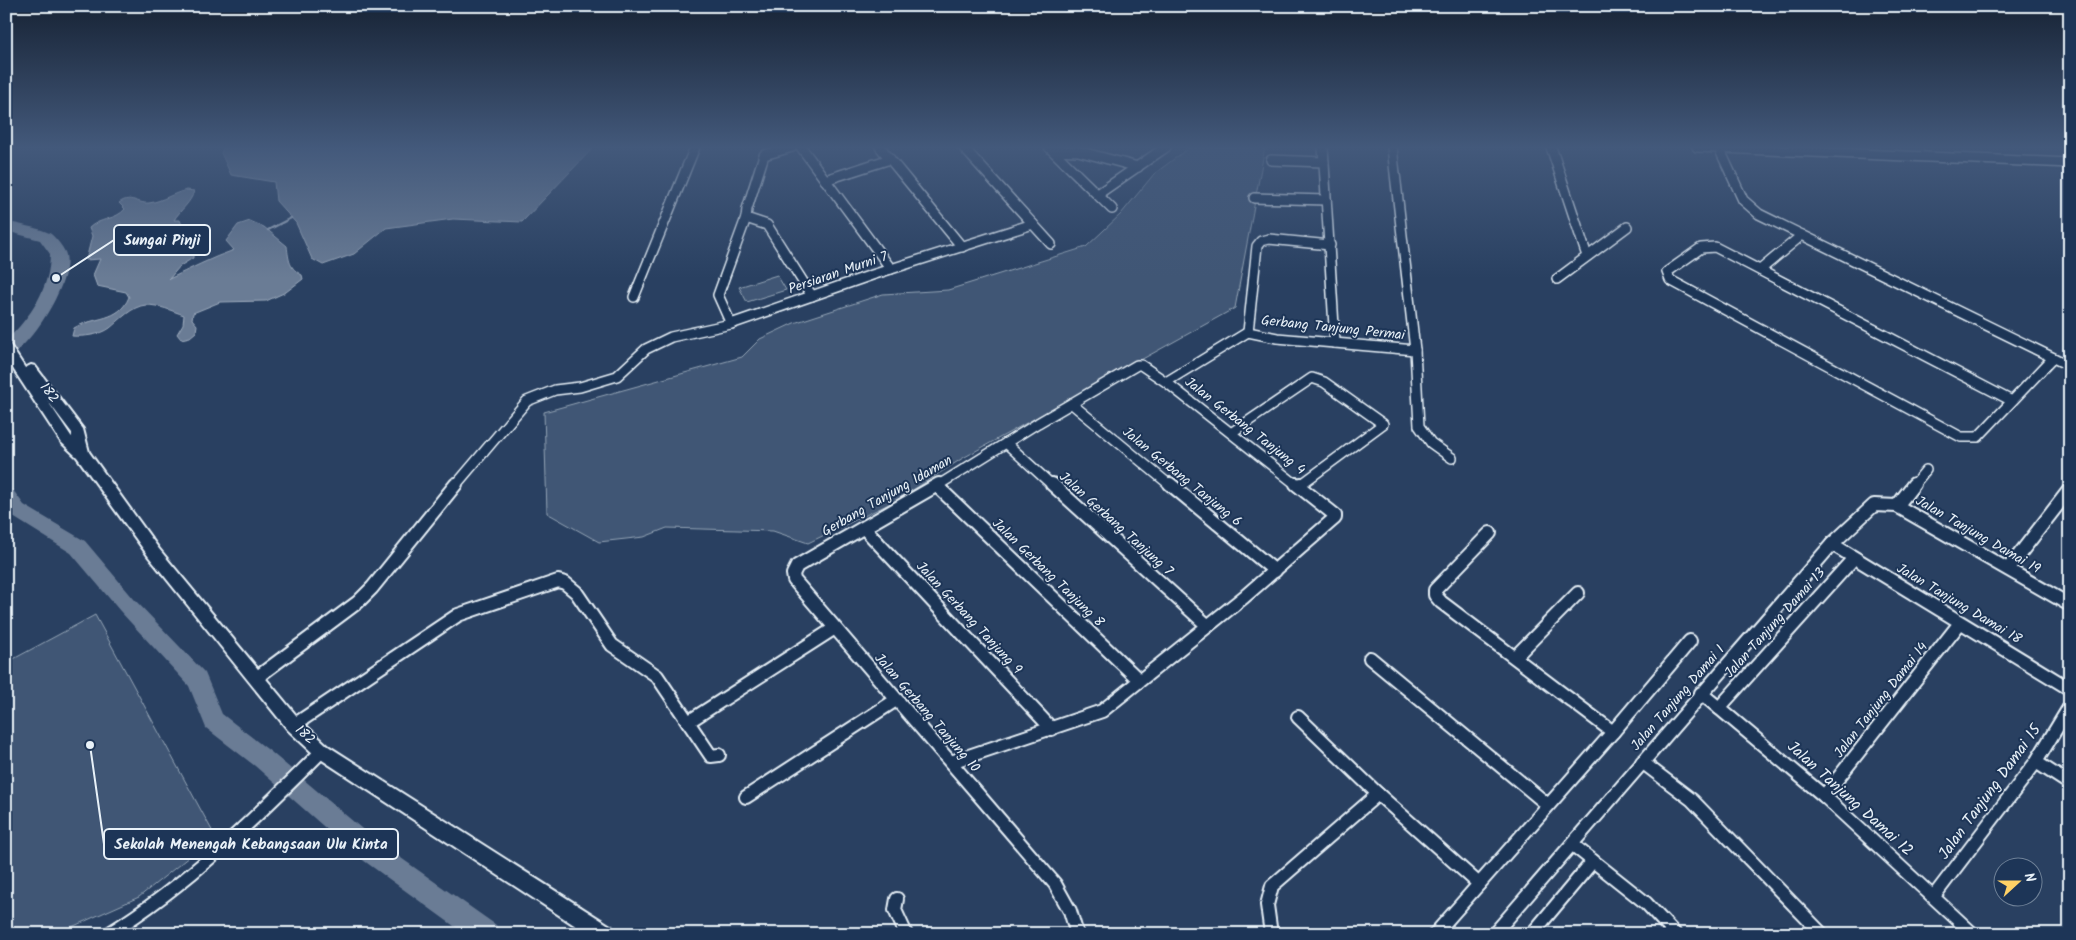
<svg xmlns="http://www.w3.org/2000/svg" width="2076" height="940" viewBox="0 0 2076 940" font-family="Kalam,sans-serif">
  <style>
    .green { fill: #415774; stroke: #94a4b6 }
    .water { fill: #6b7c95; stroke: #9dabbd }
    .lines { fill: none; stroke-linecap: round; stroke-linejoin: round }
    .stream { stroke: #9dabbd; stroke-width: 2.5 }
    .river { fill: #6b7c95; fill-rule: evenodd }
    .street-far1-casing { stroke: #e8f1f8; stroke-width: 12 }
    .street-casing { stroke: #e8f1f8; stroke-width: 16 }
    .secondary-casing { stroke: #e8f1f8; stroke-width: 4 }
    .street-far1 { stroke: #1d3557; stroke-width: 9 }
    .street { stroke: #1d3557; stroke-width: 12 }
    .secondary { fill: #1d3557; fill-rule: evenodd }
    .labels { text-anchor: middle; dominant-baseline: central; stroke-width: 4; stroke-linejoin: round; paint-order: stroke }
    .street-label { font-size: 14px; fill: #e8f1f8; stroke: #1d3557 }
    .near-street-label { font-size: 16px; fill: #e8f1f8; stroke: #1d3557 }
    .leader { fill: none; stroke: #e8f1f8; stroke-width: 2 }
    .callout-dot { fill: #e8f1f8; stroke: #1d3557; stroke-width: 2 }
    .callout { fill: #1d3557; stroke: #e8f1f8; stroke-width: 2 }
    .callout-label { font-size: 15px; text-anchor: middle; font-weight: bold; fill: #e8f1f8 }
  </style>
  <rect width="100%" height="100%" fill="#294061"/>
  <filter id="ink" filterUnits="userSpaceOnUse"><feTurbulence type="fractalNoise" baseFrequency=".02" numOctaves="2"/><feDisplacementMap in="SourceGraphic" scale="10" xChannelSelector="R" yChannelSelector="G"/><feConvolveMatrix kernelMatrix="1 2 1 2 8 2 1 2 1" color-interpolation-filters="sRGB"/></filter>
  <g filter="url(#ink)">
    <g class="green">
      <path d="M1190 147H1265L1235 308 963 458 897 500 808 543 773 531 667 528 644 537 599 542 547 513 544 412 742 357 760 339 794 323 883 294 948 290 1086 247 1121 214 1154 174Z"/>
      <path d="M777 275 786 290 747 302 739 287Z"/>
      <path d="M95 615 215 836 139 897 56 934H6V663Z"/>
    </g>
    <g class="water">
      <path d="M223 147H594L522 222 453 219 386 228 354 254 323 265 312 259 296 223 276 201 274 182 231 175 221 153Z"/>
      <path d="M187 190 194 191C191 203 180 210 174 220H180L183 228 206 239 203 242H199L198 238C191 240 187 242 186 250H193V258L180 266 169 279C190 269 211 258 234 250L226 241 238 225 250 221 264 227 287 246C289 261 289 268 302 275L303 279 286 292 266 301 220 302 193 313 192 319 197 325 196 332 190 337 181 339 177 334 183 324 184 315C172 311 159 305 146 305 132 306 120 320 110 328 101 335 83 337 72 336L74 328C95 316 119 322 129 297L126 292 97 286 93 275 100 259 86 260 92 236 89 228C99 218 116 220 125 209L119 203C131 194 137 204 149 203 163 201 173 193 187 190Z"/>
    </g>
    <g class="lines">
      <path class="stream" d="M268 230 291 218"/>
      <g class="river">
        <path d="M6 221C16 224 44 229 51 234 55 237 63 247 65 252 76 277 30 350 6 357V341C31 316 50 289 50 254L40 240 6 231Z"/>
        <path d="M6 488 13 490 24 505 85 541 134 599 205 673 222 714 271 752 374 839 496 925 500 934H465L356 855 255 766 206 728 189 686 120 611 71 553 10 515 6 510Z"/>
      </g>
      <defs>
        <g id="street-far1">
          <path d="M792 147 764 155 747 209 746 218 767 225 812 296"/>
          <path d="M801 147 891 269"/>
          <path d="M880 147 962 247"/>
          <path d="M963 147 1051 244"/>
          <path d="M1049 147 1112 209"/>
          <path d="M1323 147 1335 343"/>
          <path d="M1392 147 1415 350 1419 426 1431 443 1452 458"/>
          <path d="M1551 147 1587 256"/>
          <path d="M1697 147 2070 163"/>
          <path d="M1719 148 1743 200 1759 214 2070 366"/>
          <path d="M1053 150 1078 151 1138 167"/>
          <path d="M1271 160 1324 162"/>
          <path d="M825 180 890 159"/>
          <path d="M1098 194 1166 147"/>
          <path d="M1254 198 1326 200"/>
          <path d="M1760 270 1802 235"/>
          <path d="M1557 279 1627 227"/>
          <path d="M634 297 695 147"/>
          <path d="M731 324 718 295 746 218"/>
          <path d="M1248 332 1277 338 1415 350"/>
          <path d="M1248 332 1257 246 1261 241 1269 239 1330 245"/>
          <path d="M1166 382 1248 332"/>
          <path d="M2012 401 1715 247 1701 248 1667 272 1670 280 1961 437H1978L2053 358"/>
          <path d="M1072 404 1171 486"/>
          <path d="M1231 433 1312 378 1324 382 1383 424 1299 486"/>
          <path d="M1006 443 1053 486"/>
          <path d="M455 486 527 401 555 390 580 387 617 376 646 349 671 337 731 324 872 275 1033 224"/>
          <path d="M937 486 1038 423 1137 365H1141L1166 382 1298 486"/>
          <path d="M1913 486 1926 470"/>
        </g>
        <g id="street">
          <path d="M939 484 797 566 793 574 794 580 1055 884 1070 911 1077 934"/>
          <path d="M1052 484 1208 626"/>
          <path d="M1170 484 1275 571"/>
          <path d="M937 486 1139 680"/>
          <path d="M1299 486 1301 484"/>
          <path d="M1897 506 1914 484"/>
          <path d="M864 528 1052 729"/>
          <path d="M1832 544 2070 689"/>
          <path d="M2008 569 2070 489"/>
          <path d="M1515 657 1578 593"/>
          <path d="M1370 658 1548 805"/>
          <path d="M256 678 358 602 372 588 456 484"/>
          <path d="M1701 693 1824 796 1973 934"/>
          <path d="M1719 708 1854 558"/>
          <path d="M1298 717 1378 794 1479 884"/>
          <path d="M688 722 835 628"/>
          <path d="M294 725 458 615 558 581 565 583 576 592 612 645 657 676 711 756 719 755"/>
          <path d="M1613 732 1690 641"/>
          <path d="M951 762 1102 711 1244 597 1335 518V515L1296 484"/>
          <path d="M1642 762 1692 800 1822 934"/>
          <path d="M2036 762 2070 784"/>
          <path d="M1824 796 1960 623"/>
          <path d="M746 797 896 700"/>
          <path d="M1573 845 1646 903 1675 934"/>
          <path d="M1934 896 2036 762 2070 706"/>
          <path d="M897 899 895 910 906 934"/>
          <path d="M108 934C189 884 255 818 322 751"/>
          <path d="M1271 934 1267 905 1272 886 1378 794"/>
          <path d="M1435 934 1613 732 1441 602 1435 595V590L1490 533"/>
          <path d="M1494 934 1832 544 1874 505 1897 506 2070 605"/>
          <path d="M1532 934 1593 861"/>
        </g>
        <path id="secondary" d="M6 344 10 345 25 368 31 365 35 366 83 429 89 452 159 549 300 720 328 746 612 927 614 934H588L316 756 288 730 149 557 77 457 61 442 6 358ZM47 400 72 433V437L71 436Z"/>
      </defs>
      <use href="#street-far1" class="street-far1-casing"/>
      <use href="#street" class="street-casing"/>
      <use href="#secondary" class="secondary-casing"/>
      <use href="#street-far1" class="street-far1"/>
      <use href="#street" class="street"/>
      <use href="#secondary" class="secondary"/>
    </g>
  </g>
  <linearGradient id="sky" x2="0" y2="1"><stop stop-color="#172335"/><stop offset="0.53" stop-color="#43597b"/><stop offset="1" stop-color="#43597b" stop-opacity="0"/></linearGradient>
  <rect width="2076" height="278" fill="url(#sky)"/>
  <g class="labels">
    <g class="street-label">
      <text transform="translate(838 273) rotate(-19)">Persiaran Murni 7</text>
      <text transform="translate(1333 328) rotate(6)">Gerbang Tanjung Permai</text>
      <text transform="translate(49 393) rotate(53)">182</text>
      <text transform="translate(1245 426) rotate(38)">Jalan Gerbang Tanjung 4</text>
      <text transform="translate(1182 477) rotate(39)">Jalan Gerbang Tanjung 6</text>
      <text transform="translate(887 496) rotate(-30)">Gerbang Tanjung Idaman</text>
      <text transform="translate(1116 524) rotate(42)">Jalan Gerbang Tanjung 7</text>
      <text transform="translate(1978 535) rotate(30)">Jalan Tanjung Damai 19</text>
      <text transform="translate(1048 573) rotate(44)">Jalan Gerbang Tanjung 8</text>
      <text transform="translate(1959 604) rotate(31)">Jalan Tanjung Damai 18</text>
      <text transform="translate(969 618) rotate(47)">Jalan Gerbang Tanjung 9</text>
      <text transform="translate(1775 623) rotate(-48)">Jalan Tanjung Damai 13</text>
      <text transform="translate(1678 698) rotate(-49)">Jalan Tanjung Damai 1</text>
      <text transform="translate(1881 700) rotate(-52)">Jalan Tanjung Damai 14</text>
      <text transform="translate(927 713) rotate(49)">Jalan Gerbang Tanjung 10</text>
      <text transform="translate(305 735) rotate(43)">182</text>
    </g>
    <g class="near-street-label">
      <text transform="translate(1990 792) rotate(-54)">Jalan Tanjung Damai 15</text>
      <text transform="translate(1850 799) rotate(42)">Jalan Tanjung Damai 12</text>
    </g>
  </g>
  <path class="leader" d="M56 278L114 240M90 745L104 844"/>
  <g class="callout-dot">
    <circle cx="56" cy="278" r="5"/>
    <circle cx="90" cy="745" r="5"/>
  </g>
  <g class="callout">
    <rect x="114" y="225" width="96" height="30" rx="5"/>
    <rect x="104" y="829" width="294" height="30" rx="5"/>
  </g>
  <g class="callout-label">
    <text x="162" y="245">Sungai Pinji</text>
    <text x="251" y="849">Sekolah Menengah Kebangsaan Ulu Kinta</text>
  </g>
  <rect width="2076" height="940" fill="none" stroke="#1d3557" stroke-width="25"/>
  <rect x="12" y="12" width="2051" height="915" fill="none" stroke="#e8f1f8" stroke-width="2" filter="url(#ink)"/>
  <g transform="translate(2018 882) rotate(69)"><circle r="24" fill="#1d3557" stroke="#6e8097"/>
  <path d="M0-4L9 19L0 12L-9 19Z" fill="#ffd166"/>
  <text y="-8" font-size="14" font-weight="bold" text-anchor="middle" fill="#e8f1f8">N</text>
  </g>
</svg>
